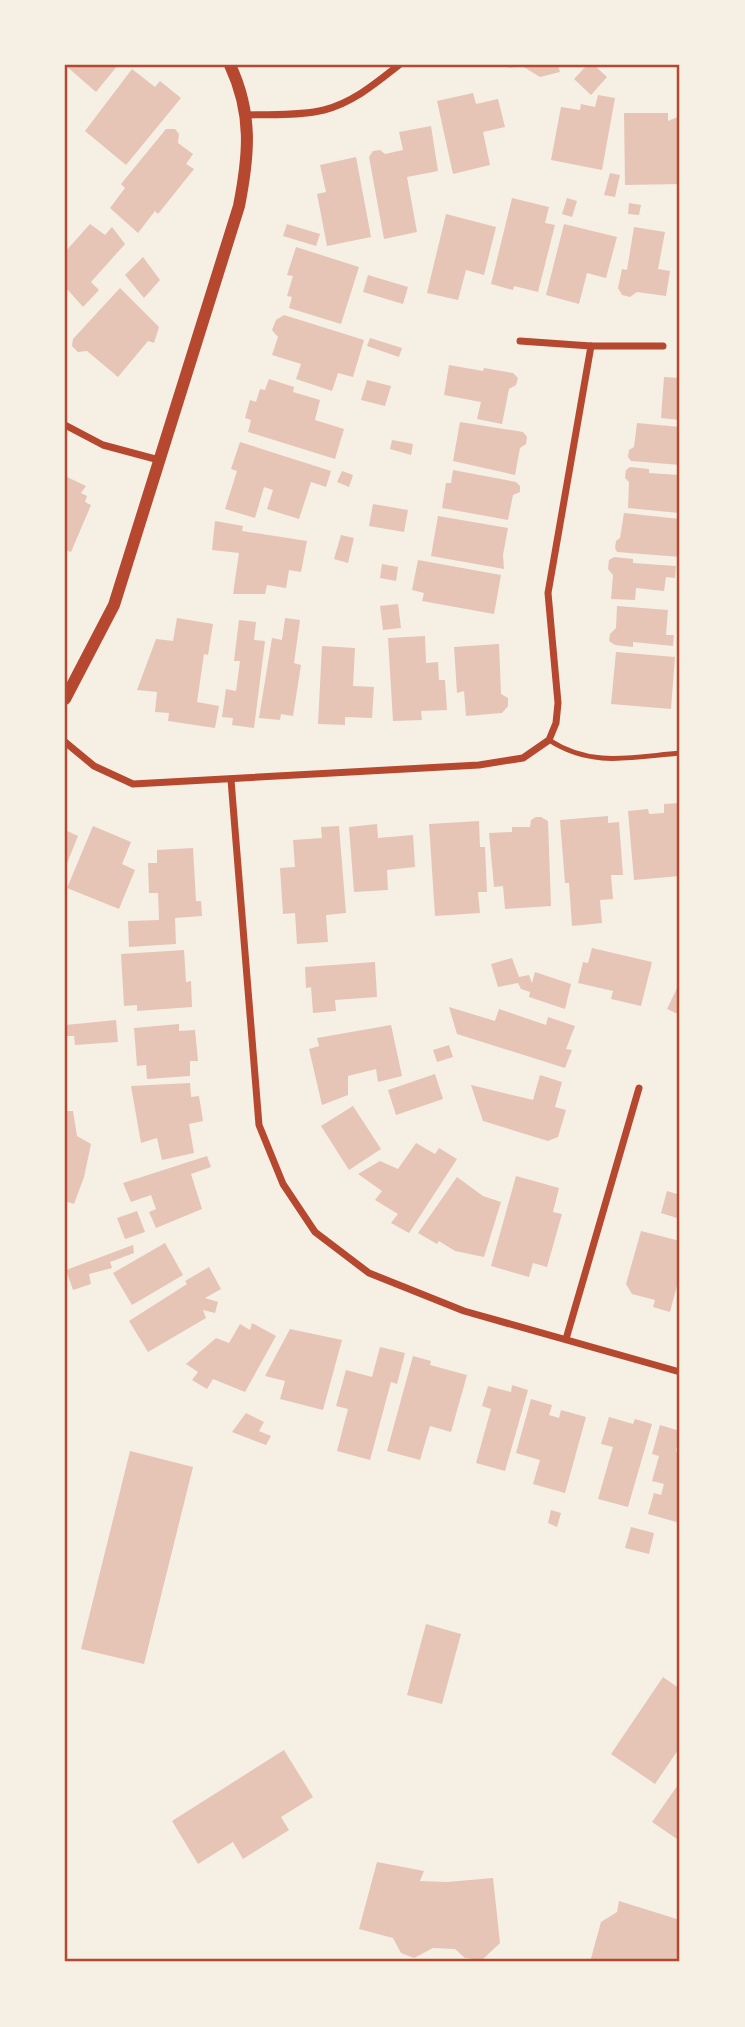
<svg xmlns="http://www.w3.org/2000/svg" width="745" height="2027" viewBox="0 0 745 2027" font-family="Rubik,sans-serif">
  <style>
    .building { fill: #e6c5b7 }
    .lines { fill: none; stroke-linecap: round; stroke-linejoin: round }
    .service { stroke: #b5482f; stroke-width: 5 }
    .minor { stroke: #b5482f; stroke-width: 7 }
    .tertiary { stroke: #b5482f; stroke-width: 12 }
    .neatline { fill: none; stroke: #b5482f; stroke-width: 2.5 }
  </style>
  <rect width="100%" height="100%" fill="#f6efe4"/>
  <g class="building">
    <path d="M65 65H118L96 92Z"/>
    <path d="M508 65H558L560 72 540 77 522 66 509 68Z"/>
    <path d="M587 65H594L607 77 591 95 574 79Z"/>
    <path d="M132 69 155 87 160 81 181 98 126 165 85 131Z"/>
    <path d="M473 93 476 104 498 99 505 127 483 132 490 165 453 174 437 101Z"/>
    <path d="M598 95 615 98 602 170 551 160 561 107 580 110 581 104 595 107Z"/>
    <path d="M624 113H668V121L680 116V184L625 185Z"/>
    <path d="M431 126 438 171 407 177 417 232 384 239 369 157 373 151 380 150 385 154 403 150 399 132Z"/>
    <path d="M166 129H175L179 134 178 143 193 154 186 164 194 169 158 214 155 211 138 233 110 208 125 188 121 184Z"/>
    <path d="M356 157 371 237 327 246 317 194 326 192 320 165Z"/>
    <path d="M610 173 620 175 615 197 604 195Z"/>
    <path d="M512 198 549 207 545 223 555 225 538 292 514 286 513 290 491 284Z"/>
    <path d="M567 198 577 201 572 217 562 214Z"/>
    <path d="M629 203 641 205 639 215 628 214Z"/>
    <path d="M446 214 496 227 484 275 466 270 458 300 427 293Z"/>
    <path d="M90 224 105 235 112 227 125 244 91 282 99 290 83 307 68 290 65 294V252Z"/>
    <path d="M287 224 320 234 316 246 283 236Z"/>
    <path d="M564 224 617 237 606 278 587 273 579 304 546 295Z"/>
    <path d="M634 227 665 232 658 269 670 271 666 296 637 292 630 297 622 295 618 288 622 269 627 270Z"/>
    <path d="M296 247 359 267 341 324 289 308 292 297 287 296 293 276 287 275Z"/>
    <path d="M143 257 160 280 144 298 125 275Z"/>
    <path d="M368 275 408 287 403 304 363 292Z"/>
    <path d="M120 288 159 327 154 343 148 341 118 377 87 351 78 352 72 346 73 339Z"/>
    <path d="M284 315 364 340 353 377 338 373 332 391 296 379 301 364 272 355 278 337 272 330 276 320Z"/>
    <path d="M370 338 402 348 399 357 367 346Z"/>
    <path d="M449 365 483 371 484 368 513 373 518 378 516 385 509 389 502 424 477 419 481 402 444 395Z"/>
    <path d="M664 377 680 378V420L661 418Z"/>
    <path d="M269 379 294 387 293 392 320 400 315 420 344 429 335 459 248 432 251 420 245 418 250 400 256 402 260 389 265 390Z"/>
    <path d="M367 380 391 386 385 406 361 400Z"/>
    <path d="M460 422 523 432 527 437 526 444 520 448 515 475 453 461Z"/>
    <path d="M637 423 680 427V465L631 461 628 457 629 450 634 447Z"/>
    <path d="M392 440 413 444 411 455 390 449Z"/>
    <path d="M240 442 331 471 326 487 311 482 299 519 267 509 273 490 264 487 255 518 225 509 237 471 231 469Z"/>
    <path d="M630 467 649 469V473L680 475 679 513 628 508 629 482 625 478 626 470Z"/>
    <path d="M453 470 516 482 520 486V492L513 495 508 520 442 508 446 483H451Z"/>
    <path d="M342 471 353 475 349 487 337 482Z"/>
    <path d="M67 477 86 486 81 493 87 496 85 502 91 505 71 552 65 550V483Z"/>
    <path d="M373 504 408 510 404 532 369 526Z"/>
    <path d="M624 513 680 519V557L617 552 615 548 616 541 620 538Z"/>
    <path d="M438 516 508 528 503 555 504 569 431 556Z"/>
    <path d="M215 521 243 526 242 531 307 541 301 572 289 570 286 588 267 585 265 594H233L239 553 212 550Z"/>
    <path d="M341 535 354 538 348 563 334 559Z"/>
    <path d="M614 557 633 559V563L676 566 675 578 666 577 664 591 636 588 635 600 611 599 613 575 608 569 609 560Z"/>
    <path d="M418 560 501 575 494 614 422 601 424 593 412 590Z"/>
    <path d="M382 564 398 567 396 581 380 578Z"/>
    <path d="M398 604 401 628 383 630 380 606Z"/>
    <path d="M617 606 668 610 666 635H674L673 646 633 642V647L615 645 609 641 610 634 616 628Z"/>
    <path d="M177 618 213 624 208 655 204 654 197 702 219 706 215 728 168 721 169 713 155 712 157 692 137 690 156 639 173 641Z"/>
    <path d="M285 618 300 620 294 663 301 665 293 716 281 714 280 720 259 718 272 638 282 640Z"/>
    <path d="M239 620 256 622 254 640 265 641 254 728 232 725 233 718 222 717 226 689 236 691 240 661H234Z"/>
    <path d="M425 636 426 663 438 662 439 680H445L447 710 421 711 422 720 393 721 388 638Z"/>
    <path d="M499 644 501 694 508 698V706L502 713 466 716 464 691 457 693 454 647Z"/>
    <path d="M322 646 355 648 353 686 374 687 372 718 345 717V725L318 724Z"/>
    <path d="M616 652 675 657 671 709 611 704Z"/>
    <path d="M680 803V876L634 880 628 811 648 809 649 814 664 813V804Z"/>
    <path d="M608 816V823L619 822 623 875H611L613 899 600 900 602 923 572 926 569 883H565L560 820Z"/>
    <path d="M536 817H541L548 821 551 906 505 909 503 886 494 887 489 833 512 832V827H530L531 820Z"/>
    <path d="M479 821 480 847H485L487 892H478L480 913 435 916 429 824Z"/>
    <path d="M377 824 378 838 413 835 415 867 387 870 388 890 354 892 349 827Z"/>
    <path d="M93 826 131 842 122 864 135 870 119 909 67 888Z"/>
    <path d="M339 826 346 913 326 915 328 942 297 944 295 913 283 914 280 868 295 867 293 840 322 838 321 827Z"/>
    <path d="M65 830 78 836 65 868Z"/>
    <path d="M193 848 196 901H201L202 916 175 918 176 944 129 947 128 921 159 920 158 893H149L148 863H157V850Z"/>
    <path d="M592 948 652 962 641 1006 611 999 613 991 578 983 583 962 588 963Z"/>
    <path d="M184 950 186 982 191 981 192 1007 137 1011V1005L124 1006 121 954Z"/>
    <path d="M512 958 519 977 529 975 532 983 535 972 571 984 565 1009 529 997 530 992 521 989 518 983 498 987 491 964Z"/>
    <path d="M375 962 377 997 335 1000 336 1011 313 1013 311 987 306 988 305 967Z"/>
    <path d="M680 982V1015L667 1009Z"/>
    <path d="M449 1007 495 1021 499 1009 546 1025 548 1017 575 1026 566 1049 572 1050 565 1068 457 1034Z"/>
    <path d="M116 1020 118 1042 75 1045 74 1036H65V1025Z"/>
    <path d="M179 1024V1031L195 1030 198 1061H190V1076L147 1079 146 1065 137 1066 134 1028Z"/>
    <path d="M391 1025 402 1076 378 1082 376 1069 348 1076V1095L322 1105 309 1049 319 1046 317 1038Z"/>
    <path d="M449 1045 453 1057 437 1062 433 1050Z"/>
    <path d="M435 1074 443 1099 396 1115 388 1090Z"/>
    <path d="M540 1075 562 1082 555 1107 566 1110 558 1137 548 1141 483 1121 471 1085 533 1100Z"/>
    <path d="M190 1083 191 1097 199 1096 203 1121 189 1124 194 1153 162 1160 157 1138 141 1143 131 1086Z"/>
    <path d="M353 1106 381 1149 349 1170 321 1126Z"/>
    <path d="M65 1111H73L77 1136 91 1144 84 1177 74 1204 65 1201Z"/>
    <path d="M416 1143 435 1154 439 1148 457 1159 409 1233 391 1223 398 1214 375 1200 382 1191 358 1174 380 1161 398 1169Z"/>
    <path d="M207 1156 211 1167 191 1174 202 1209 156 1228 149 1212 156 1209 151 1195 131 1202 123 1183Z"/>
    <path d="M516 1176 559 1188 553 1212 562 1214 547 1267 533 1263 529 1277 491 1266Z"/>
    <path d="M457 1177 483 1196 501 1202 484 1257 455 1251 439 1241 437 1244 418 1233Z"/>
    <path d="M667 1191 680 1195V1219L661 1213Z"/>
    <path d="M137 1211 145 1232 125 1239 117 1218Z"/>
    <path d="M641 1231 680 1241V1274L670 1312 653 1307 655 1300 632 1294 626 1284Z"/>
    <path d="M165 1243 183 1275 132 1305 113 1273Z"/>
    <path d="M133 1245 134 1253 110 1262 112 1268 89 1274 91 1284 73 1290 66 1270Z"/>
    <path d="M209 1267 221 1289 205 1298 218 1302 215 1313 203 1310 206 1318 148 1352 129 1321 187 1284 185 1281Z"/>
    <path d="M252 1323 276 1336 245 1392 213 1379 207 1389 192 1380 198 1372 186 1364 216 1338 229 1343 240 1324 250 1330Z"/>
    <path d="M290 1329 342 1340 323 1410 280 1399 285 1381 265 1376Z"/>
    <path d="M380 1347 405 1353 397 1384 391 1382 370 1460 337 1451 348 1409 336 1406 346 1370 372 1377Z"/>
    <path d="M413 1356 431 1361 430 1365 467 1375 451 1432 430 1426 420 1460 387 1451Z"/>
    <path d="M512 1385 528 1390 505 1471 476 1463 491 1409 482 1406 488 1386 511 1392Z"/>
    <path d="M531 1399 552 1405 549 1415 559 1418 561 1410 586 1417 565 1493 533 1484 540 1460 516 1453Z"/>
    <path d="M246 1413 264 1422 259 1431 271 1436 266 1445 232 1432Z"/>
    <path d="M609 1417 633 1424 635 1419 652 1424 628 1507 598 1499 613 1447 601 1444Z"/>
    <path d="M660 1425 680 1431 676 1451 680 1452V1523L648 1514 654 1493 661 1495 664 1484 652 1481 659 1456 652 1454Z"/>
    <path d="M130 1451 193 1467 144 1664 81 1649Z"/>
    <path d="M551 1510 561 1513 557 1527 548 1523Z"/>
    <path d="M631 1527 654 1533 649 1554 625 1548Z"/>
    <path d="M426 1624 461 1634 442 1704 407 1695Z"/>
    <path d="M663 1677 680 1689V1747L655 1784 611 1754Z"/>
    <path d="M284 1750 313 1797 281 1817 289 1830 243 1859 233 1842 198 1864 172 1821Z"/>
    <path d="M680 1782V1841L652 1822Z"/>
    <path d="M377 1862 424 1871 420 1881 447 1882 493 1878 500 1943 482 1960 465 1958 455 1949 433 1948 414 1958 401 1953 393 1938 359 1929Z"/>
    <path d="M619 1901 680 1920V1962H590L601 1922 617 1912Z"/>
  </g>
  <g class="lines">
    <path class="service" d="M549 740C592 768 632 757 680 753"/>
    <g class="minor">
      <path d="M247 115C271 114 300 116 324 110 354 102 376 83 399 65"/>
      <path d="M520 341 591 346H663"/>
      <path d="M65 425 103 445 159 460"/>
      <path d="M65 742 94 766 133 784 479 765 523 758 549 740 556 723 558 703 548 593 591 346"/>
      <path d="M231 780 259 1125 283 1184 315 1232 369 1273 464 1311 680 1372"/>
      <path d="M566 1339 639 1088"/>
    </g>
    <path class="tertiary" d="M65 699 114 605 239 206C249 155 253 114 230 65"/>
  </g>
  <rect width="745" height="2027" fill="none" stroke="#f6efe4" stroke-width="133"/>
  <rect x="66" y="66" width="612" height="1894" class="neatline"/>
</svg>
